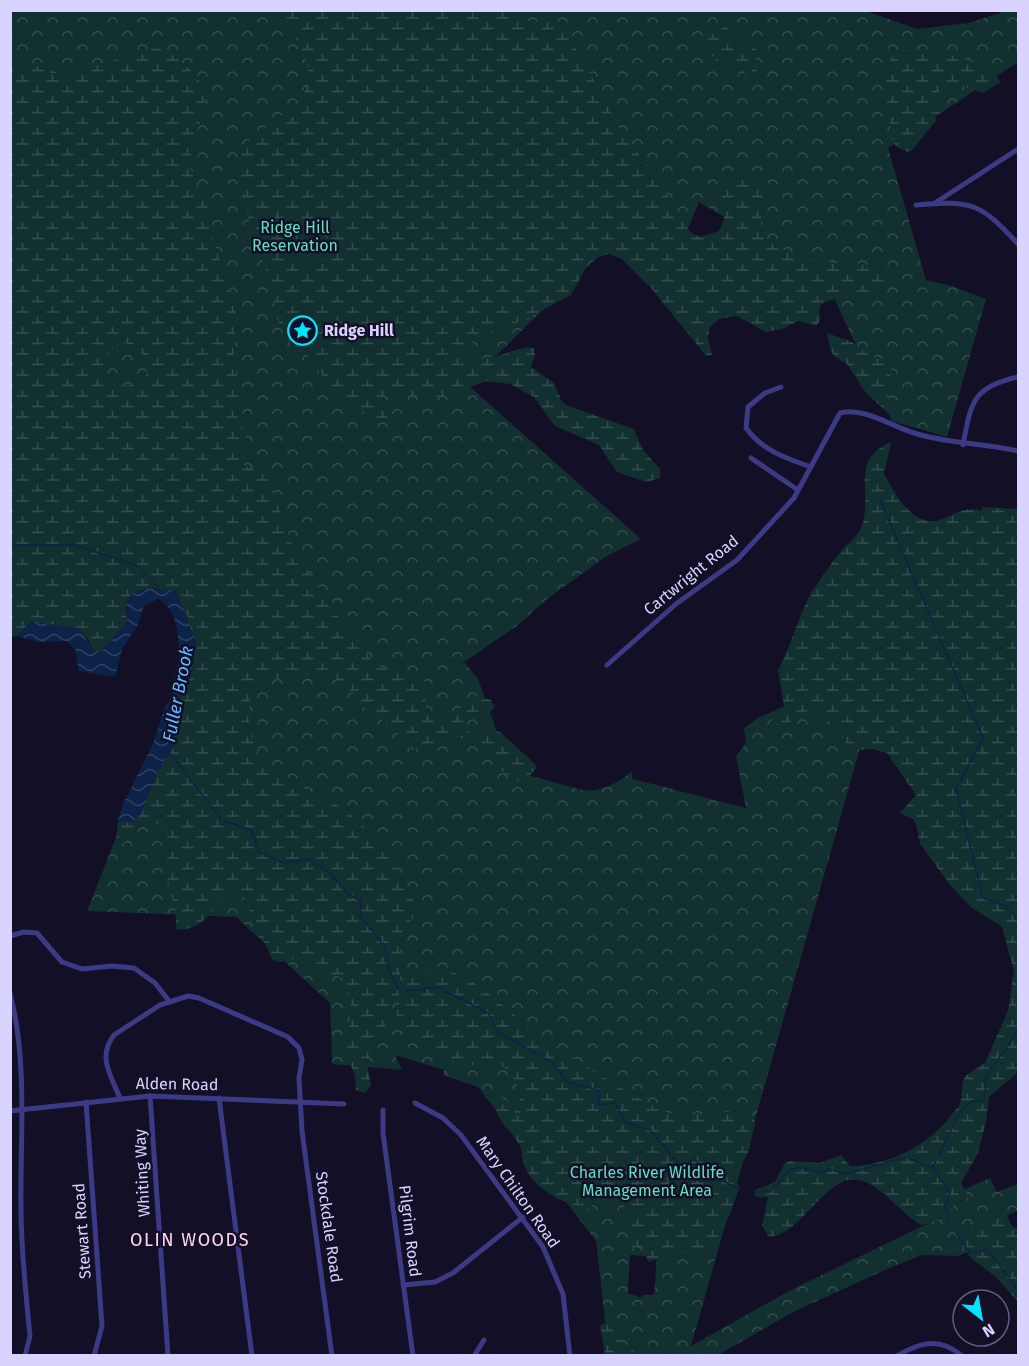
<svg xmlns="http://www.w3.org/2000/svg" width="1029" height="1366" viewBox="0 0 1029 1366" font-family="'Fira Sans',sans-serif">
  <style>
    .forest { fill: url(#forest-crowns); fill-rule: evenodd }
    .wetland { fill: url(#wetland-marsh); fill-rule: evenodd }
    .water { fill: url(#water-waves) }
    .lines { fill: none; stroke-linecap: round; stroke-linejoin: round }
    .stream { stroke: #0c2248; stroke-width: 1.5 }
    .street { stroke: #3d3a85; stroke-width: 5 }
    .labels { text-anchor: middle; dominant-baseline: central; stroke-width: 5; stroke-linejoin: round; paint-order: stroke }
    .park-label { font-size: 16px; fill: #5fe0c0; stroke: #130f26 }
    .poi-label { font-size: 16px; font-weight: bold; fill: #d9d4ff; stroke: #130f26; text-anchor: start }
    .street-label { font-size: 16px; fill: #d9d4ff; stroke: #130f26 }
    .water-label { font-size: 18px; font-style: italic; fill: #62b6ff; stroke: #130f26 }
    .neighbourhood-label { font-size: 18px; letter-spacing: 1.5px; fill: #ffd6f0; stroke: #130f26 }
  </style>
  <defs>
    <pattern id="forest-crowns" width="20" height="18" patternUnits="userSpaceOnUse" patternTransform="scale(1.5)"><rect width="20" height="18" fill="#12302f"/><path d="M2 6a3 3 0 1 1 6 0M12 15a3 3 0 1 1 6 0" fill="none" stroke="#344d4e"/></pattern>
    <pattern id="wetland-marsh" width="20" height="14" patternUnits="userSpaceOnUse" patternTransform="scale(1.5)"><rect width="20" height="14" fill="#12302f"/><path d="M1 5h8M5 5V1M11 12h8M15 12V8" fill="none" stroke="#344d4e"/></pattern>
    <pattern id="water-waves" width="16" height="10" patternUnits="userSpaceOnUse" patternTransform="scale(1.5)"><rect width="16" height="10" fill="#0c2248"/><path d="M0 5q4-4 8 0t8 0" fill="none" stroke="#2f4163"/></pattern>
  </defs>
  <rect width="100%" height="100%" fill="#130f26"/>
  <path class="forest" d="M863 10 917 29 969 23 1006 11H1018V62L888 148 926 280 949 285 986 299 947 437 892 421 823 275 699 202 668 277 613 242 467 384 641 539 605 557 547 599 518 625 464 662 478 679 501 743 488 755 505 769 582 790C602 792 616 784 631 772L633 779 746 808 736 756 746 743 744 728 758 718 825 688 868 720 691 1346 789 1291 929 1223 909 1214 990 1178 997 1192 1018 1184V1210L1007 1216 1014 1231 959 1256 922 1255 885 1270 795 1311 718 1355H609L596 1241 478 1087 443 1075 444 1070 395 1055 402 1070 332 1064 330 1003 236 917 87 911 159 729C190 681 195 632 155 587L11 94V11ZM630 1255 657 1257 654 1295H643L642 1298 628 1293Z"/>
  <g class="wetland">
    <path d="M282 11H503C521 28 542 17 564 26L624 137 651 169 690 232 700 237 719 231 724 220 723 187 744 175C770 189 760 206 761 232 783 264 848 265 882 265L887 271V285L881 293C869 295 825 296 820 307 818 311 821 316 820 321L816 326 799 321 782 329 766 332 737 316 719 319 710 327 708 337 712 355 706 356 651 288 622 259 609 254 590 260 571 295 528 318 476 338 463 351 466 358C494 364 518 344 534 348L535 355 531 367 554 383 562 402 568 406 634 429 643 450 660 469V478L646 482 617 472 599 445 555 426 534 397 510 384 487 381 436 398 387 393 379 403 385 408 389 416 384 420 373 418 358 408 342 403 307 355 289 342 278 321 269 279 249 221 239 165 241 152 249 140 299 102 310 81 307 62ZM310 231 326 235 333 245 332 253 323 261 298 260 290 251V240L299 233Z"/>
    <path d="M723 27H727L736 39 756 47 757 81 751 83C742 67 737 59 718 64L705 45 706 41 717 29Z"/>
    <path d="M156 48C169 51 178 58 187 67 225 101 189 126 191 165 192 188 213 195 207 222L233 297 237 316 234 354 241 401 238 419 247 435 240 453 245 466 266 473 290 539 303 564 343 624 376 665 425 682 426 707C434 719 444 717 457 714L466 699 472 695 491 700 495 707 488 714 469 716 465 722 471 729 468 734 412 750 393 728 364 707 353 693 334 677 312 674 271 679 258 686 249 703V730L259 756 313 795 337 805 358 820 386 852 419 911 404 928 400 940V993L394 1001 389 1022 377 1036 367 1063 371 1085 365 1093 356 1090 355 1075 348 1060 351 1000 344 979 331 974H314L309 959 306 957 280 962 272 959 240 889C217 891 210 934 176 929V912L168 882 167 828C150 815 133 831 124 843L116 841 118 820 126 823 141 814 158 771 174 746 168 726 172 704 169 702 174 689 183 686 197 644 191 623 176 591 151 588 136 591 126 607 127 622 101 651H94L87 637 32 621 17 636 11 637 10 59 19 64 36 65 51 73 67 74ZM122 343C128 343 131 345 136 349 155 362 147 364 144 383L127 386 107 382C98 367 106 350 122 343Z"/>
    <path d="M903 50C932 51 982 56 1001 82L982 93C964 86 946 78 933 99L936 121 912 150 908 152 896 147C890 136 891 126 889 114 885 89 875 64 903 50Z"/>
    <path d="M827 333 852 342 870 356 888 360 892 370 888 382 889 414 865 392 848 365 835 357 831 351Z"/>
    <path d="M891 442 884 474C895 493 913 530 942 519 957 513 966 506 982 511V507L1018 509V1072L989 1097 986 1122 978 1153 961 1183 970 1199 966 1202H956L946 1218 922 1225C897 1213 872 1167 840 1183 818 1194 791 1240 768 1236L762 1225 768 1197H755V1190L775 1182 785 1163 790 1161 820 1163 841 1155 850 1166C889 1166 929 1145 952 1114 954 1111 959 1107 960 1103 963 1094 961 1085 965 1076L985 1063 1008 1011 1014 971 1002 927 971 907 950 885 920 844 916 824 913 819 900 813 916 795 887 753 873 749 861 750 847 745 836 725 810 710C796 714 787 732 771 721L784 706 778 670C791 646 797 620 810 595 819 580 831 564 842 550 848 543 859 535 862 526 873 493 849 460 891 442Z"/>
    <path d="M491 730 500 732 536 765V769L530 775 531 782C511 786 480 755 481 735Z"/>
    <path d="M447 971C474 976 510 1013 533 1030 574 1059 616 1087 661 1110 689 1124 737 1102 754 1117L755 1124 748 1153 735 1176 739 1187 731 1212 723 1225 720 1238 711 1250 682 1252 648 1262 643 1246 631 1249 627 1245 632 1222 619 1197 605 1193 589 1209C562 1203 532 1190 523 1162 521 1156 523 1150 519 1144 508 1126 498 1125 494 1101L500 1096 509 1103 516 1115 519 1116 520 1113C521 1098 518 1075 503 1067 496 1062 488 1067 480 1066 456 1065 407 1047 396 1023L397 1010 409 979Z"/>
    <path d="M994 1217 1018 1229V1302L996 1277 972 1259 958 1241 959 1231Z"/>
    <path d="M605 1323 637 1355H605L600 1326Z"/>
  </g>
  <g class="water">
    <path d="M151 588 176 591 197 644 190 678 183 686 174 689C173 678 179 667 179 655 179 636 177 608 158 599L144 606 138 625 122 649 115 677 79 671 75 649 67 641 38 642 17 636 31 621 80 629 94 651H101L127 622V598L136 591Z"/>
    <path d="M169 702 173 709 168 726 174 746 158 771 141 814 130 823 118 820 123 804 152 746 166 704Z"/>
  </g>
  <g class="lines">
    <g class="stream">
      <path d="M880 500 983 738 956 789 983 898 1005 906 1018 919"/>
      <path d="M10 545H74L136 565 159 588"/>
      <path d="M171 735 183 685"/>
      <path d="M168 751 222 820 251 830 259 852 284 863 310 859 331 874 348 894 361 901 360 916 385 947 388 967 398 990"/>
      <path d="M407 991 438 987 488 1013 498 1032 553 1063 567 1082 598 1090 599 1105 615 1103 625 1122 650 1130 681 1167 695 1158 706 1179 723 1181 741 1190"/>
      <path d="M933 1167 959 1114 971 1101H982C988 1094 984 1086 986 1078 987 1072 1013 1041 1018 1030"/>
      <path d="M755 1192 771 1191 789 1170 799 1167 819 1173 830 1169 845 1174 907 1157 933 1168C940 1178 941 1182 950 1192L945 1207 950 1221"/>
      <path d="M956 1233 970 1253 988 1250 1018 1290"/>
    </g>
    <g class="street">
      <path d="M935 203 1018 149"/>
      <path d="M916 205C973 200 980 203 1018 244"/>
      <path d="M781 387 765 393 748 407 746 428C762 450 785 458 811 467"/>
      <path d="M963 445C971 403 972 387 1018 377"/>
      <path d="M751 458 798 490"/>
      <path d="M607 665 676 604 737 560 794 498 840 413C864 407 891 426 914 433 948 444 984 443 1018 451"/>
      <path d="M10 936 24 932 37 933 62 962 82 969 112 966 134 968 155 983 169 1001"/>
      <path d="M10 993C28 1063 20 1137 21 1208 21 1251 26 1294 30 1336L25 1356"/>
      <path d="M150 1096 168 1356"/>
      <path d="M120 1098C111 1076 97 1057 114 1035L160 1005 188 996 199 998 288 1037 299 1048 302 1060 299 1078 302 1131 332 1356"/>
      <path d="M219 1098 252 1356"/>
      <path d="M86 1102 102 1326 94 1356"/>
      <path d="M415 1103 443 1118 461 1135 543 1247 563 1294 570 1356"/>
      <path d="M383 1110V1133L413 1356"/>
      <path d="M10 1111 150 1096 344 1104"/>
      <path d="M403 1285 435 1282 453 1273 523 1217"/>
      <path d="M474 1356 484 1340"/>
      <path d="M897 1356C920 1342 940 1337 962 1356"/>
    </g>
  </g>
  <defs>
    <symbol id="sight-ring" viewBox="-11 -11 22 22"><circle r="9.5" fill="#130f26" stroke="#00e5ff" stroke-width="1.5"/><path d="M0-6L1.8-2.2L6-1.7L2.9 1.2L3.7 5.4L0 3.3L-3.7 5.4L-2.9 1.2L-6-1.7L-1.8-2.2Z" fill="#00e5ff"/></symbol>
  </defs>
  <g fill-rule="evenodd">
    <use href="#sight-ring" x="286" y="314" width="33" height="33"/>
  </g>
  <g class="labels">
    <g class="park-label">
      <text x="295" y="227">Ridge Hill<tspan x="295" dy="18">Reservation</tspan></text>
      <text x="647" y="1172">Charles River Wildlife<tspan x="647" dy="18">Management Area</tspan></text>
    </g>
    <g class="poi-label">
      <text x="324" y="330">Ridge Hill</text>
    </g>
    <g class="street-label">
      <text transform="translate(691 575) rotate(-39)">Cartwright Road</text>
      <text transform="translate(177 1084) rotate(1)">Alden Road</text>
      <text transform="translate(142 1173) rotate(-93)">Whiting Way</text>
      <text transform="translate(518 1192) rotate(55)">Mary Chilton Road</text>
      <text transform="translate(329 1227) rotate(82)">Stockdale Road</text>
      <text transform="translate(82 1231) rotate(-94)">Stewart Road</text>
      <text transform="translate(410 1231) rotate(83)">Pilgrim Road</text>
    </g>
    <g class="water-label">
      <text transform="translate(178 694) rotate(-79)">Fuller Brook</text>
    </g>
    <g class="neighbourhood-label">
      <text x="190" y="1240">OLIN WOODS</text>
    </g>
  </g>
  <rect width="1029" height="1366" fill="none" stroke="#d9d4ff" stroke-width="24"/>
  <g transform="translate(981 1318) rotate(149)"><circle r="28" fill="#130f26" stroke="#625e7d" stroke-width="1.5"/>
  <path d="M0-4.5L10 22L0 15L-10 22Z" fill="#00e5ff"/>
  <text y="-9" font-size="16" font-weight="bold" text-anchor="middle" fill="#d9d4ff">N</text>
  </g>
</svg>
